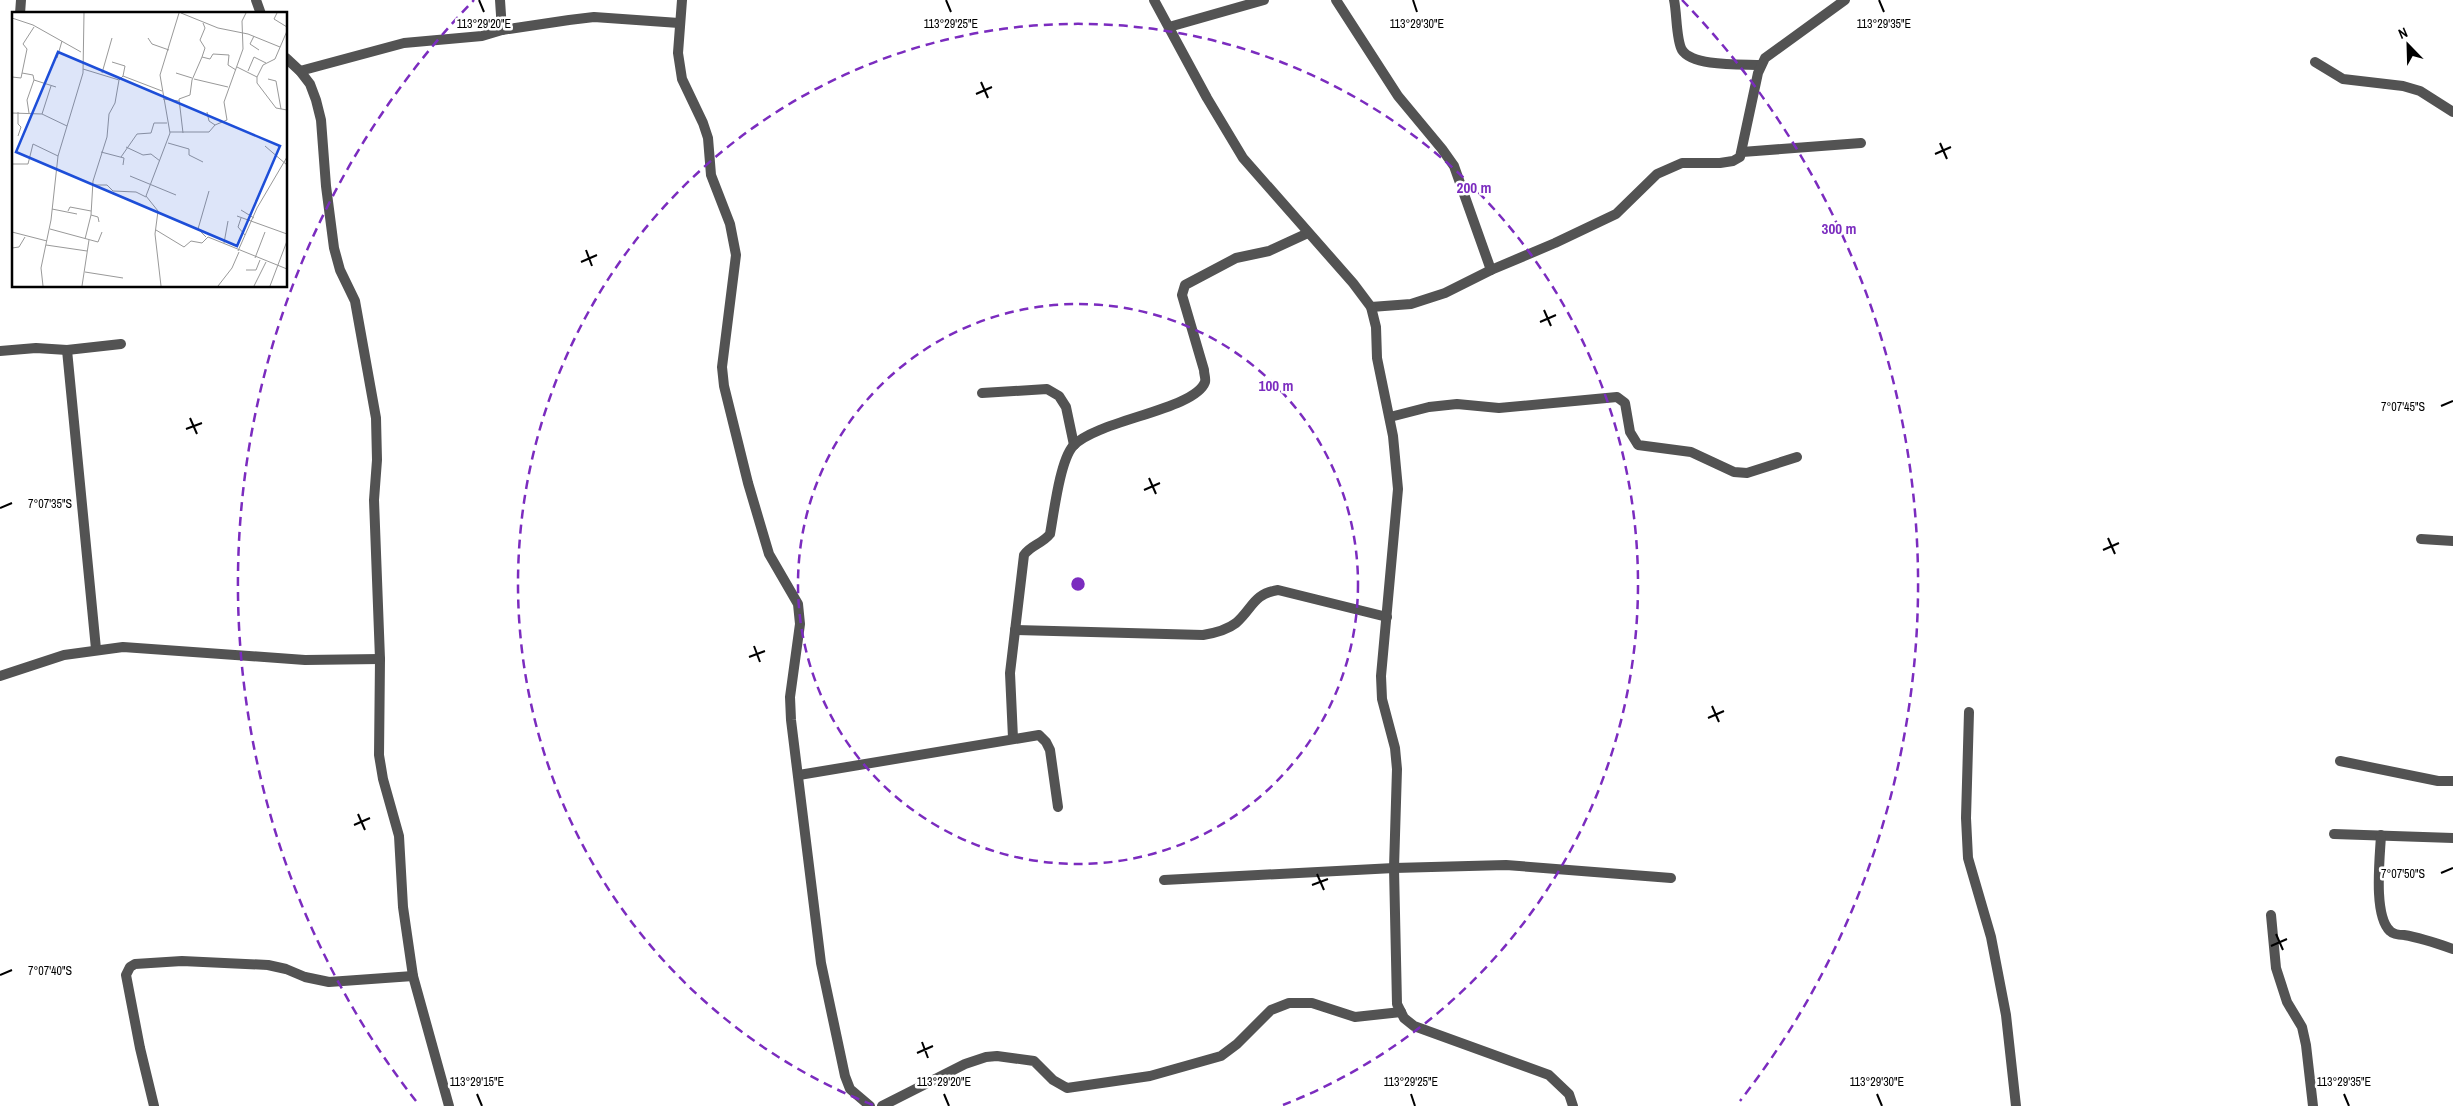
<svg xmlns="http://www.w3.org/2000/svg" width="2453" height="1106" viewBox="0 0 2453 1106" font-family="'Archivo Narrow',sans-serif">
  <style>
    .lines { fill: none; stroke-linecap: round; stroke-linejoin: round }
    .minor { stroke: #535353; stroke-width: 10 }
    .tertiary { stroke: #535353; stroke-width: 10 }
    .ticks { fill: none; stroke: #000; stroke-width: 2 }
    .ring { fill: none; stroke: #7b2cbf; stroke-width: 2.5; stroke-dasharray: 9 6 }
    .inset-road { fill: none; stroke: #999; stroke-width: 1 }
    .view { fill: #1d4ed8; fill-opacity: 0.15; stroke: #1d4ed8; stroke-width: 2.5 }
    .inset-edge { fill: none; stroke: #000; stroke-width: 2.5 }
    .ticks-label { font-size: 12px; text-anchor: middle; fill: #000; stroke: #fff; stroke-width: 5; stroke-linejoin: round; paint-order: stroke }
    .centre { fill: #7b2cbf; stroke: #fff; stroke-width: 2.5 }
    .ring-label { font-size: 15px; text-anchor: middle; font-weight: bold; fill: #7b2cbf; stroke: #fff; stroke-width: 5; stroke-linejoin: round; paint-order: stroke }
  </style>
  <rect width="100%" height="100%" fill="#fff"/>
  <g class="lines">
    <g class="minor">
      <path d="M256 0 261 14"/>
      <path d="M500 0 502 30"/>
      <path d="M682 0 678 53 682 79 703 123 708 138 711 175 730 224 736 255 722 367 724 386 748 483 769 554 798 604 800 624 790 697 791 720 821 963 845 1076 850 1089 870 1106"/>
      <path d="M1336 0 1398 96 1442 149 1454 166 1491 270"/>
      <path d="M1674 0C1677 13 1676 40 1682 50 1693 67 1742 64 1761 65"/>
      <path d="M20 14 21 0"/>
      <path d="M1169 27 1264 0"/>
      <path d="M286 58 300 71 310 84 316 100 321 120 326 186 334 248 340 270 355 301 376 418 377 460 374 500 380 659 379 755 383 779 399 836 403 907 413 976 449 1106"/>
      <path d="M2315 62 2343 79 2403 86 2420 91 2453 112"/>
      <path d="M300 71 404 43 482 36 502 30 569 20 594 17 679 23"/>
      <path d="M1742 152 1861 143"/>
      <path d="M1371 307 1411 304 1445 293 1491 270 1555 243 1616 214 1657 174 1682 163H1720L1733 161 1740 157 1758 73 1765 58 1845 0"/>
      <path d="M67 350 96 649"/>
      <path d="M0 351 36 348 67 350 121 344"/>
      <path d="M982 393 1047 389 1059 396 1066 407 1074 445"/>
      <path d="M1390 417 1429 407 1457 404 1499 408 1617 397 1625 403 1630 432 1638 445 1691 452 1734 472 1747 473 1797 457"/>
      <path d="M2421 539 2453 541"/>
      <path d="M1015 630 1203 635C1215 633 1227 630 1236 623 1253 608 1253 594 1278 590L1387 617"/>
      <path d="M0 676 64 655 123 647 305 660 380 659"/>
      <path d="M1969 712 1966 818 1968 858 1991 937 2006 1015 2016 1106"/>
      <path d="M1013 738 1010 673 1024 555C1031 545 1042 544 1050 534 1054 512 1060 461 1073 446 1097 420 1195 410 1205 382 1206 379 1204 374 1204 370L1182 295 1185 285 1236 258 1269 251 1308 233"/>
      <path d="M2340 761 2438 781H2453"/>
      <path d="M799 775 1039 735 1046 742 1050 750 1058 807"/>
      <path d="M2334 834 2453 838"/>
      <path d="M2381 835C2380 857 2373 915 2390 931 2393 934 2400 935 2404 935 2422 938 2436 943 2453 949"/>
      <path d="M1164 880 1394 868 1506 865 1671 878"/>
      <path d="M2271 915 2276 968 2287 1002 2302 1027 2306 1045 2313 1106"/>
      <path d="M154 1106 140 1048 126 975 130 967 135 964 182 961 268 965 286 969 305 977 329 982 413 976"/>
      <path d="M882 1106 965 1064 986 1057 997 1056 1034 1061 1053 1080 1067 1088 1150 1076 1221 1056 1237 1044 1271 1010 1289 1003H1312L1355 1017 1401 1012"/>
    </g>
    <path class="tertiary" d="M1154 0 1207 98 1243 158 1353 283 1371 307 1376 327 1377 358 1393 436 1398 489 1381 676 1382 699 1395 748 1397 769 1394 868 1397 1004 1404 1018 1414 1026 1549 1075 1569 1094 1573 1106"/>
  </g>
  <path class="ticks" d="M479 0 484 12M946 0 951 12M1413 0 1417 12M1879 0 1884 12M981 82 988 98M976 94 992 87M1940 143 1947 159M1935 154 1951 147M586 250 592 266M581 262 597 255M1544 310 1551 326M1540 322 1556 315M2441 406 2453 401M190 418 197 434M186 429 202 423M1149 478 1156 494M1144 490 1160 483M0 508 12 503M2108 538 2115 554M2103 550 2119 543M754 646 760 662M749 657 765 651M1712 706 1719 722M1708 718 1724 711M358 814 365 830M354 825 370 818M2441 873 2453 868M1317 874 1324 890M1312 885 1328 879M2276 934 2283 950M2271 946 2287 939M0 975 12 970M922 1042 928 1058M917 1053 933 1046M477 1094 482 1106M944 1094 949 1106M1411 1094 1415 1106M1877 1094 1882 1106M2344 1094 2349 1106"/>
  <g class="ring">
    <circle cx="1078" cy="584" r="280"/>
    <path d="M873 1105A560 560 0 1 1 1283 1105"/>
    <path d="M416 1101A840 840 0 0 1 474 0M1682 0A840 840 0 0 1 1740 1101"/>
  </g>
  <g transform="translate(12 12)">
    <rect width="275" height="275" fill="#fff"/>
    <path class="inset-road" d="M169 1 206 16 236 22 268 35M265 1 262 7 275 15M0 6 21 13 69 40M242 24 238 32 247 38M136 26 140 32 157 38M190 45 193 36 188 28 193 16 191 11M45 46 50 29M100 50 113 54 111 64M225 55 245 65V71L264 96 275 98M71 57 107 68M236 59 242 45 254 51M10 61 21 63 22 68M90 61 100 26M164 61 180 66M0 65 9 66 15 37 11 32 22 15M245 65 251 53 263 47 275 19M182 67 216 75M256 67 264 69 269 97M151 87 167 89M6 100V112L9 115 6 124M195 100 197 109 203 113M0 101 30 102 55 114M17 101 15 88 22 68 44 75M30 102 39 74M158 120H197L203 113 215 108 212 90 231 37 230 9 234 1M171 121 167 87 178 83 180 68 190 45 198 47 201 42 217 43 216 53 224 58M156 131 177 137V143L191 150M253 134 275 153M114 135 131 143 139 142 148 149M89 140 112 146 111 153M109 145 125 122 139 121 142 111H155M0 152H16L21 132 46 144M118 164 164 183M83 173H95L101 179 124 180 134 185M40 197 65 202M229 198 242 206M56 199 58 195 79 199M225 204 275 222M229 206 226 215 233 223M87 210 86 205 79 203 81 169 95 125 97 102 103 91 107 68 111 64 150 79M38 217 86 230 90 220M144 218 172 235 179 229 190 231 196 225 275 257M0 220 35 229M194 225 186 217 197 179M73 227 79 203M212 231 216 209M34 233 75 239M0 236 7 235 13 225M226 239 245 196 275 145M243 246 253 220M234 258H244L248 248M73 260 111 266M31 274 29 256 39 208 46 144 71 61 72 1M70 274 77 228M149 274 143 222 146 199 134 184 158 121 148 63 167 1M206 274 220 256 227 240M242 274 254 250M258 274 275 229"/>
    <path class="view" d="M46 40 268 134 225 234 4 140Z"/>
    <rect width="275" height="275" class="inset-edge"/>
  </g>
  <g class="ticks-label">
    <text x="484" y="28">113°29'20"E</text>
    <text x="951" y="28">113°29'25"E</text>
    <text x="1417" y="28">113°29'30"E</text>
    <text x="1884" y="28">113°29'35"E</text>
    <text x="2403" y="411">7°07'45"S</text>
    <text x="50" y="508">7°07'35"S</text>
    <text x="2403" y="878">7°07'50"S</text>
    <text x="50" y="975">7°07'40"S</text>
    <text x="477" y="1086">113°29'15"E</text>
    <text x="944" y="1086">113°29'20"E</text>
    <text x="1411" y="1086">113°29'25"E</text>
    <text x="1877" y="1086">113°29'30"E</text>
    <text x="2344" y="1086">113°29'35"E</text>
  </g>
  <circle cx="1078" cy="584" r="8" class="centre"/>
  <g class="ring-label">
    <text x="1474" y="193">200 m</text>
    <text x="1839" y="234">300 m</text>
    <text x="1276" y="391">100 m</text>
  </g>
  <g transform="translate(2408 45) rotate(337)" stroke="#ffffff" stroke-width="4" paint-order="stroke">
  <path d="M0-4L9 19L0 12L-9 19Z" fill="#000000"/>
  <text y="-8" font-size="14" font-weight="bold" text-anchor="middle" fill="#000000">N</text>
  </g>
</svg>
